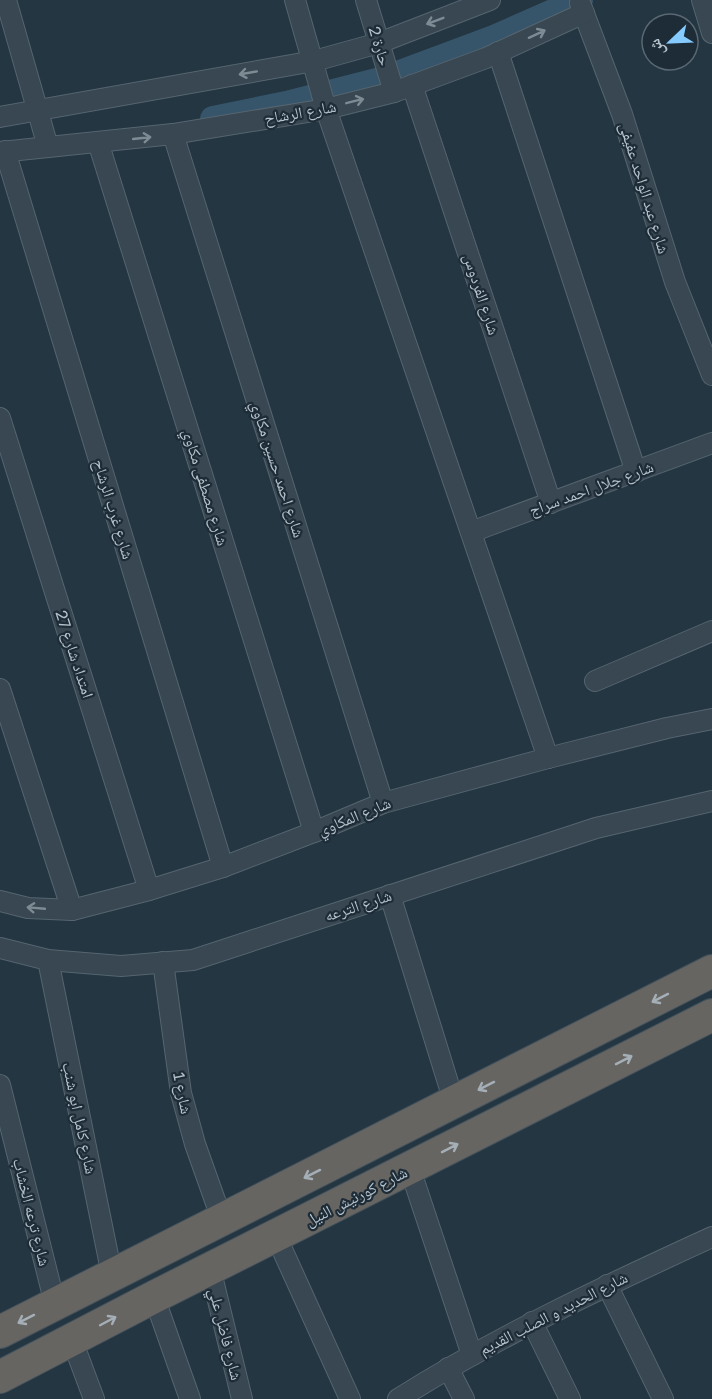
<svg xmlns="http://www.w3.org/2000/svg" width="712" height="1399" viewBox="0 0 712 1399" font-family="'Golos Text','Noto Naskh Arabic',sans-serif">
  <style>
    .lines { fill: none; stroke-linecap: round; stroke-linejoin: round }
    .canal { stroke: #36556a; stroke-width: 26 }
    .minor-casing { stroke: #56656f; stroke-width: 22 }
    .trunk-casing { stroke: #43525c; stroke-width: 34 }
    .minor { stroke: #384751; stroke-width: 20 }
    .trunk { stroke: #676562; stroke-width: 32 }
    .oneway { stroke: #7d8b95 }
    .oneway2 { stroke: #a5afb7 }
    .labels { text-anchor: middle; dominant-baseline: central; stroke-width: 4.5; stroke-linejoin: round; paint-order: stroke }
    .street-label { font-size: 16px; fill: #b5c2cc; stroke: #1d2c37 }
  </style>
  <rect width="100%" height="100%" fill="#233642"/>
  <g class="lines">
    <path class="canal" d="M213 119 286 104 384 79 494 38 580 0"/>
    <defs>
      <g id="minor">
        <path d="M6 0 48 147"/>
        <path d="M295 0 326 109 548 758"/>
        <path d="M366 0 394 92"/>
        <path d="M702 0 712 33"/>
        <path d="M580 3 622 114 675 282 712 375"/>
        <path d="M498 52 636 472"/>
        <path d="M412 85 551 503"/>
        <path d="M0 117 314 61 379 43 490 0"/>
        <path d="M173 134 383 803"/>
        <path d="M98 142 314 832"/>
        <path d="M5 151 223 867"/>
        <path d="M0 152 173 134 326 109 394 92 486 58 584 13"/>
        <path d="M0 418 149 890"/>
        <path d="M471 532 712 443"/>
        <path d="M595 681 712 631"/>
        <path d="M0 689 72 910"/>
        <path d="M390 895 454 1102"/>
        <path d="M0 901 28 908 72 910 149 890 223 867 314 832 383 803 548 758 667 728 712 719"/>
        <path d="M0 948 48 960 121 966 193 960 596 828 712 801"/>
        <path d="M48 960 112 1275"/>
        <path d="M163 962 181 1093 195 1144 222 1220"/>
        <path d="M0 1085 55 1304"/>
        <path d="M410 1169 472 1355"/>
        <path d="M276 1236 350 1399"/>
        <path d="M210 1268 242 1399"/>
        <path d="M607 1285 663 1399"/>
        <path d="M154 1297 190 1399"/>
        <path d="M532 1322 570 1399"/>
        <path d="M72 1340 94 1399"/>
        <path d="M448 1368 464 1399"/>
        <path d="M398 1399C498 1336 605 1286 712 1237"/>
      </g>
      <g id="trunk">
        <path d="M0 1332 712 971"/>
        <path d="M0 1377 154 1297 712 1015"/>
      </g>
    </defs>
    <use href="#minor" class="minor-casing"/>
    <use href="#trunk" class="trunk-casing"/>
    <use href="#minor" class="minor"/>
    <use href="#trunk" class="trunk"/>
  </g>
  <defs><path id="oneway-shaft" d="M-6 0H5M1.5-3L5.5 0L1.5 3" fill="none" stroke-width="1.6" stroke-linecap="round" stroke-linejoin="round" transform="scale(1.5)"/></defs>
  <g class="oneway">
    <use href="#oneway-shaft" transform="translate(435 21) rotate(159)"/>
    <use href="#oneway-shaft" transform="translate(537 34) rotate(-25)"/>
    <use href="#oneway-shaft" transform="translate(248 73) rotate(170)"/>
    <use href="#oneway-shaft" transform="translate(355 101) rotate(-14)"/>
    <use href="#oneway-shaft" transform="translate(142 138) rotate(-6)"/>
    <use href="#oneway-shaft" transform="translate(36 908) rotate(-175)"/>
  </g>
  <g class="oneway2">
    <use href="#oneway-shaft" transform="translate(660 998) rotate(153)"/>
    <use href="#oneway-shaft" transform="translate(624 1060) rotate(-27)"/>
    <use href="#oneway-shaft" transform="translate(486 1086) rotate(153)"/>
    <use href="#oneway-shaft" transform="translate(450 1148) rotate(-27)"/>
    <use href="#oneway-shaft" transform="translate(312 1174) rotate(153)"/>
    <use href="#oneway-shaft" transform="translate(26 1319) rotate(153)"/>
    <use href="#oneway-shaft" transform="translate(108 1321) rotate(-28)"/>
  </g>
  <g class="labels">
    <g class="street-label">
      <text transform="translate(380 46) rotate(73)">حارة 2</text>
      <text transform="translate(300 112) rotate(-10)">شارع الرشاح</text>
      <text transform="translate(645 188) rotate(73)">شارع عبد الواحد عفيفى</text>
      <text transform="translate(482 294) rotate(72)">شارع الفردوس</text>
      <text transform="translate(278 469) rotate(72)">شارع احمد حسين مكاوي</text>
      <text transform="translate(206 487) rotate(73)">شارع مصطفى مكاوي</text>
      <text transform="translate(591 488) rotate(-20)">شارع جلال احمد سراج</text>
      <text transform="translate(114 509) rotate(73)">شارع غرب الرشاح</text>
      <text transform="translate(75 654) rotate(72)">امتداد شارع 27</text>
      <text transform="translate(354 816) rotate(-22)">شارع المكاوي</text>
      <text transform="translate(358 905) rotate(-18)">شارع الترعه</text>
      <text transform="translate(183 1093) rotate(79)">شارع 1</text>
      <text transform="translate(80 1118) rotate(78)">شارع كامل ابو شنب</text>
      <text transform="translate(356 1196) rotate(-27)">شارع كورنيش النيل</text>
      <text transform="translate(32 1212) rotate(76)">شارع ترعه الخشاب</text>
      <text transform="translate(553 1313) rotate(-27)">شارع الحديد و الصلب القديم</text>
      <text transform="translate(226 1334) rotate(76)">شارع فاضل علي</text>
    </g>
  </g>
  <g transform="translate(670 42) rotate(247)"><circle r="28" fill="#1d2c37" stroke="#5a6873" stroke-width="1.5"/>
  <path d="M0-4.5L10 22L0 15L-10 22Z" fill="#86cbff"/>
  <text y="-9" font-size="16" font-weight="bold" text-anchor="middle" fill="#b5c2cc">ش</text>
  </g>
</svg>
